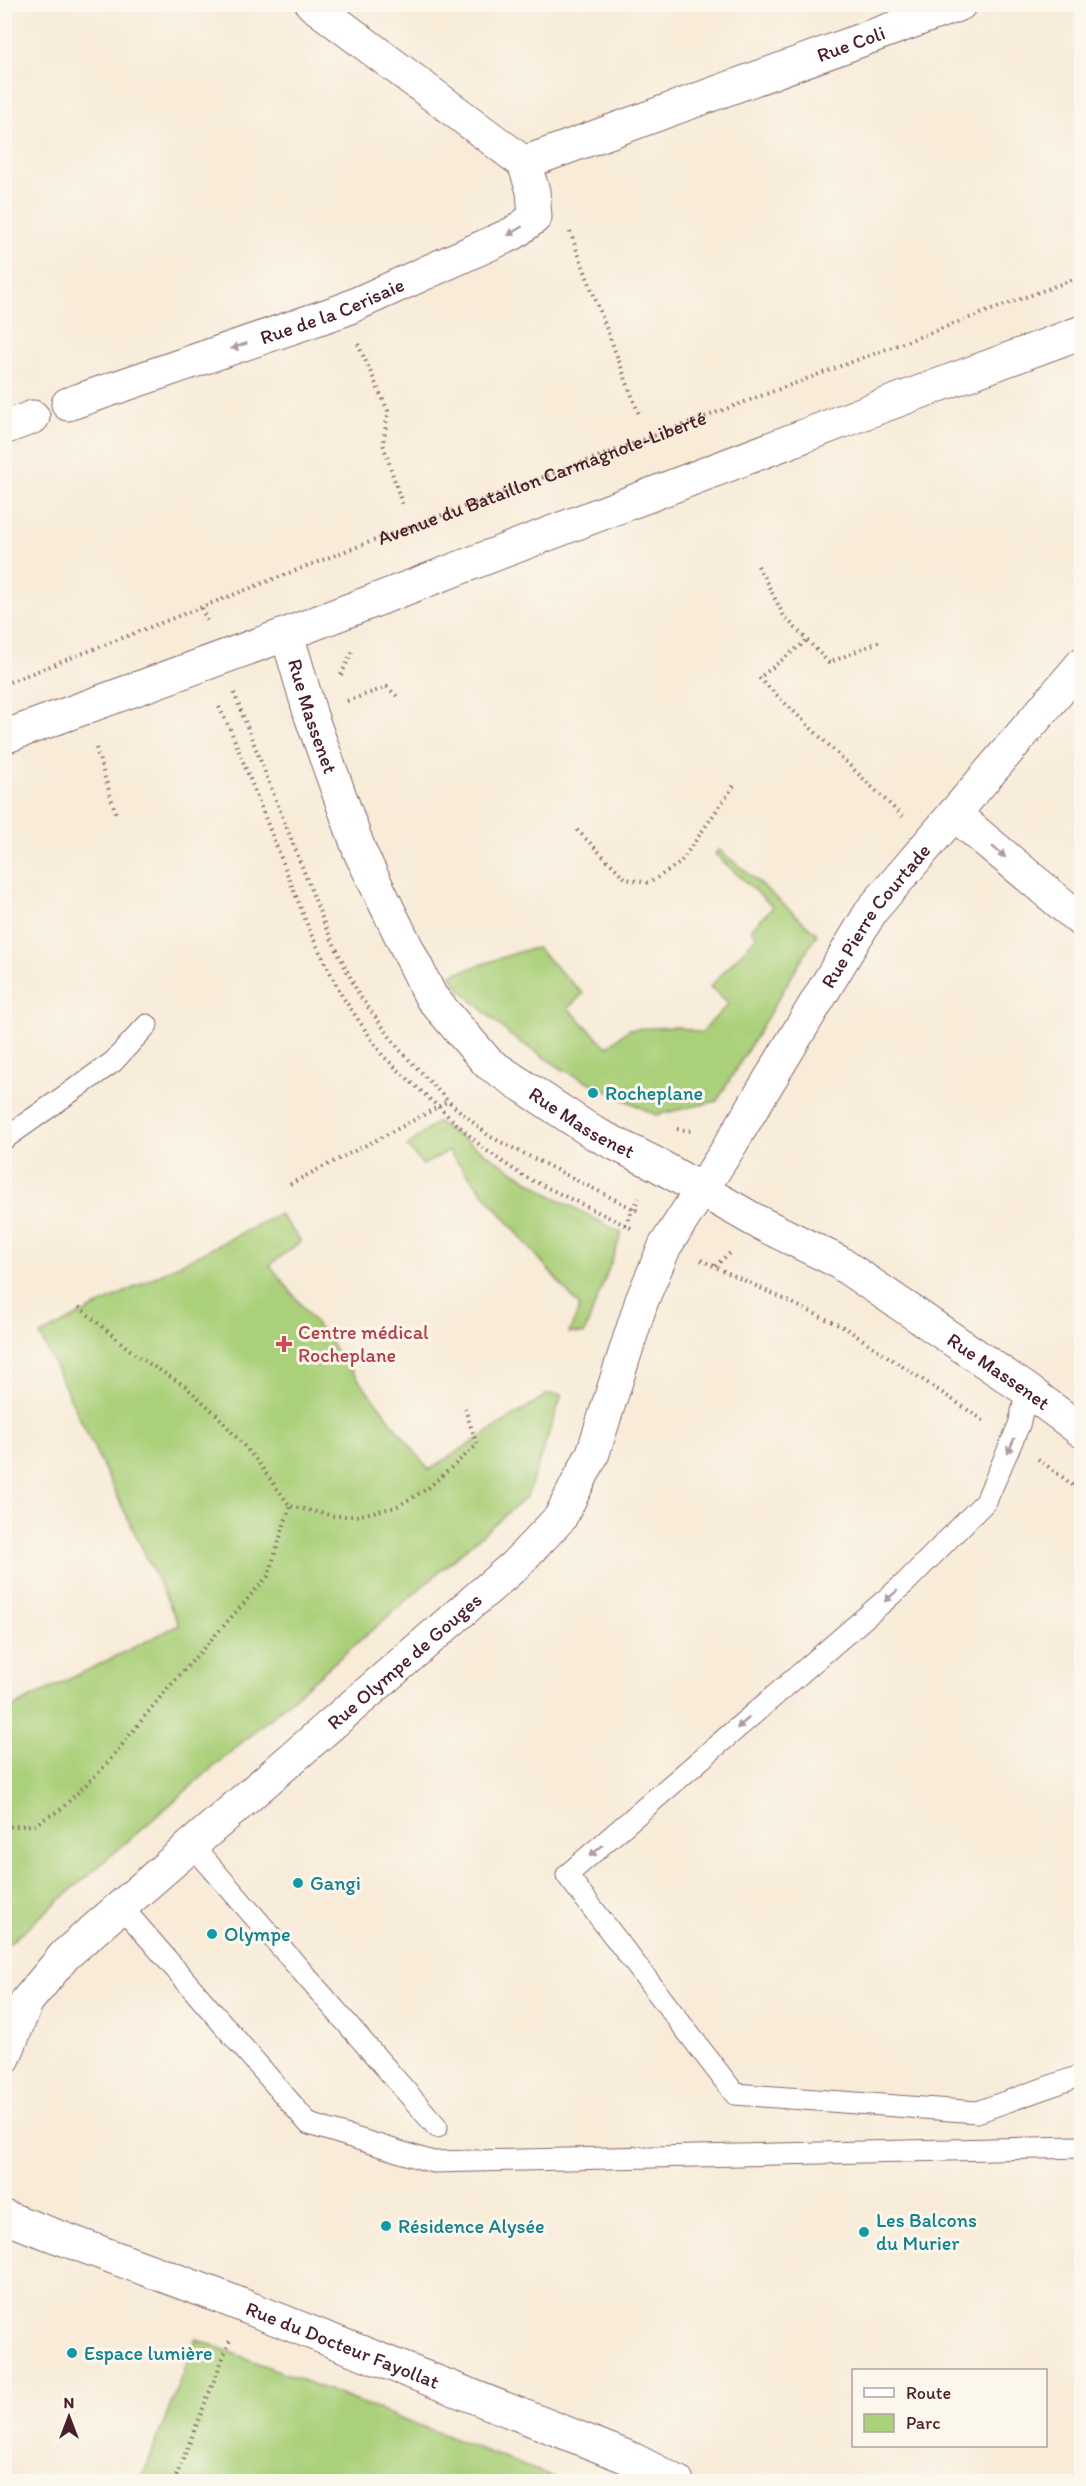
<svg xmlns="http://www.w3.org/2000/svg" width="1086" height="2486" viewBox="0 0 1086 2486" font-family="Itim,sans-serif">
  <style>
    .green { fill: #abd07a; stroke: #7a7852; stroke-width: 1.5 }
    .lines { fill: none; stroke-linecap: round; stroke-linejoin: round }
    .lane-casing { stroke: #876668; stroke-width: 23 }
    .street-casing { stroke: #876668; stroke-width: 35 }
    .secondary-casing { stroke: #876668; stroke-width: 35 }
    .path { stroke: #876668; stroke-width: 4; stroke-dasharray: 1.5 4.5; stroke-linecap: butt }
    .lane { stroke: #fff; stroke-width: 21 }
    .street { stroke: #fff; stroke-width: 33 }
    .secondary { stroke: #fff; stroke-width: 33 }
    .oneway { fill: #ae9aa0 }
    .culture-dot { fill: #0f9aa8; stroke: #fbf7ec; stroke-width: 2 }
    .health-dot { fill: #e0444e; stroke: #fbf7ec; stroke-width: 2 }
    .labels { text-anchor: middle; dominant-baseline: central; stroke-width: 6; stroke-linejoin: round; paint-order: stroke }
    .street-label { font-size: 20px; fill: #4a1f2b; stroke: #fbf7ec }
    .culture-label { font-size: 20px; fill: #0d838f; stroke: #fbf7ec; text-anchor: start }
    .health-label { font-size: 20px; fill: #be3a42; stroke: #fbf7ec; text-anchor: start }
  </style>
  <rect width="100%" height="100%" fill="#fbf7ec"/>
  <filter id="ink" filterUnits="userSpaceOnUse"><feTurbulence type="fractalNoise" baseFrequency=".0167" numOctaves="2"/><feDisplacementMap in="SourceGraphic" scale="12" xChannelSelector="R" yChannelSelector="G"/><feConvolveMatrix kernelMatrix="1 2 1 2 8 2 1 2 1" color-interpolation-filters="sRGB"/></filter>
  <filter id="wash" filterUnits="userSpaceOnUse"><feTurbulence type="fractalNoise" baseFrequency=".008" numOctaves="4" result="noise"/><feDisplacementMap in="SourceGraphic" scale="24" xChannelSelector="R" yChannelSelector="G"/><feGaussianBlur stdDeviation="1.35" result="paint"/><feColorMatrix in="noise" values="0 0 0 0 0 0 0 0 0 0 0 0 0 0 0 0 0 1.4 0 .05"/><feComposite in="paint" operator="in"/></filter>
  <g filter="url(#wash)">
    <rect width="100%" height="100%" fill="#f8ebd8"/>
    <g class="green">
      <path d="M719 850 749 874 817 934 717 1101 656 1115 564 1070 511 1036 462 991 450 975 522 951 537 948 583 994 568 1008 607 1047 629 1029 678 1027 701 1033 729 1003 710 987 757 936 751 929 773 907 715 854Z"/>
      <path d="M437 1122 552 1196 622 1233 584 1334 569 1333 580 1307 448 1151 423 1165 407 1146Z"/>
      <path d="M279 1214 301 1241 270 1265 429 1470 548 1394 562 1395 527 1496 5 1947V1711L179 1625 40 1335Z"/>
      <path d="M196 2339 563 2481H141Z"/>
    </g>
  </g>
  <g filter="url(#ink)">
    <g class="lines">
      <defs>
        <g id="lane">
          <path d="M4 1139 113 1062 147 1025"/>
          <path d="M1027 1390 1019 1425 986 1501 905 1583 567 1875 735 2094 977 2112 1082 2075"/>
          <path d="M192 1845 437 2127"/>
          <path d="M121 1906 309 2124 433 2162 1079 2147"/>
        </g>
        <g id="street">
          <path id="s2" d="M524 163 960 4"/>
          <path id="s3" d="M68 404 343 310 514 233 535 217 533 191 524 163 312 4"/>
          <path d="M4 428 33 417"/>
          <path id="s4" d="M287 634 311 716 360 852 431 997 488 1063 594 1133 656 1164 756 1221 837 1261 1027 1390 1082 1431"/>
          <path d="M954 814 1082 921"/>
          <path id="s5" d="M4 2058 27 2001 65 1955 514 1566 560 1518 593 1453 642 1300 665 1246 726 1152 872 910 1082 664"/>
          <path id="s6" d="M4 2217 216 2295 632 2459 677 2482"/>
        </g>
        <path id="secondary" d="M4 737 287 634 869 411 1082 332"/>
      </defs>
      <use href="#lane" class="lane-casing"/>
      <use href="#street" class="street-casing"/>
      <use href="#secondary" class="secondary-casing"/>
      <g class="path">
        <path d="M570 232 640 417"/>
        <path d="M358 344 388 411 383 444 403 507"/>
        <path d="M758 566 784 616 829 663 880 641"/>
        <path d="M202 608 207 622"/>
        <path d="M806 641 759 678 903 817"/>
        <path d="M341 675 352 652"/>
        <path id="s1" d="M4 684 343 552 1082 276"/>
        <path d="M234 693 326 928 359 995 399 1049 448 1101 489 1136 640 1212"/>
        <path d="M347 701 387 687 400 699"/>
        <path d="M219 707 231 731 311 934 342 996 383 1056 483 1148 523 1176 631 1228"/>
        <path d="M96 748 116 814"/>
        <path d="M577 830 626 879 649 883 680 863 735 784"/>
        <path d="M677 1129 693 1131"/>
        <path d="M290 1184C343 1156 397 1131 448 1101"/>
        <path d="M625 1225 639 1198"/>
        <path d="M701 1260 845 1328 986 1422"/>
        <path d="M715 1266 731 1252"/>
        <path d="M79 1307 137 1356 185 1386 216 1414 257 1461 290 1506 334 1516H356L396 1507 427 1489 477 1445 465 1409"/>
        <path d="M1038 1459 1082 1492"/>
        <path d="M4 1827 34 1825 60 1810 104 1767 162 1695 268 1576 290 1506"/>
        <path d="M174 2482 230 2340"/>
      </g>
      <use href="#lane" class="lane"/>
      <use href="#street" class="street"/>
      <use href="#secondary" class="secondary"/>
    </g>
    <defs><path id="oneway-solid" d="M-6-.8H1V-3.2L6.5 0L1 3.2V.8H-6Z" transform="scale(1.5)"/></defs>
    <g class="oneway">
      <use href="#oneway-solid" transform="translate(515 231) rotate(148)"/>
      <use href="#oneway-solid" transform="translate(239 346) rotate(161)"/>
      <use href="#oneway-solid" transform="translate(999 852) rotate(40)"/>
      <use href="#oneway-solid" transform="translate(1011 1446) rotate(114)"/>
      <use href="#oneway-solid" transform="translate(891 1596) rotate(139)"/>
      <use href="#oneway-solid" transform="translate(743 1723) rotate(139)"/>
      <use href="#oneway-solid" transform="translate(596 1851) rotate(139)"/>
    </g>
  </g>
  <g class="culture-dot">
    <circle cx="593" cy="1093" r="6"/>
    <circle cx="298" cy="1883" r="6"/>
    <circle cx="212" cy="1934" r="6"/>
    <circle cx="386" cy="2226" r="6"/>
    <circle cx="864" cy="2232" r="6"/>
    <circle cx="72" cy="2353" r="6"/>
  </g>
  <path class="health-dot" d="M281 1335h6v6h6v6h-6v6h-6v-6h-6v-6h6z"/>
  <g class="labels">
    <g class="street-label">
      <text stroke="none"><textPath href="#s2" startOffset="348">Rue Coli</textPath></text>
      <text stroke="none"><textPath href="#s3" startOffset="280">Rue de la Cerisaie</textPath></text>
      <text stroke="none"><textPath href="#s1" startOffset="576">Avenue du Bataillon Carmagnole-Liberté</textPath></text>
      <text stroke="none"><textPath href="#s4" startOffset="86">Rue Massenet</textPath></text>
      <text stroke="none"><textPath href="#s5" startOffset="1466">Rue Pierre Courtade</textPath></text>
      <text stroke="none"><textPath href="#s4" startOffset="590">Rue Massenet</textPath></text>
      <text stroke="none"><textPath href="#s4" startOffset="1076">Rue Massenet</textPath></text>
      <text stroke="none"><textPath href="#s5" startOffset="570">Rue Olympe de Gouges</textPath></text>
      <text stroke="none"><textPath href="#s6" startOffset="362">Rue du Docteur Fayollat</textPath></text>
    </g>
    <g class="culture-label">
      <text x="605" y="1093">Rocheplane</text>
      <text x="310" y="1883">Gangi</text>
      <text x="224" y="1934">Olympe</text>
      <text x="876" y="2220">Les Balcons<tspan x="876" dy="23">du Murier</tspan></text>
      <text x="398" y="2226">Résidence Alysée</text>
      <text x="84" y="2353">Espace lumière</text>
    </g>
    <g class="health-label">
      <text x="298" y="1332">Centre médical<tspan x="298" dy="23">Rocheplane</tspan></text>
    </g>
  </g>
  <rect width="1086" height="2486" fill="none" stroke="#fbf7ec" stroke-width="24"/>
  <rect x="852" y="2369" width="195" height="78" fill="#fbf7ec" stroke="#b4a19f" stroke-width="1.5"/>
  <rect x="864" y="2388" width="30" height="9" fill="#ffffff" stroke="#b4a19f" stroke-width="1.5"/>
  <text x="906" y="2399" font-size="18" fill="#4a1f2b">Route</text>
  <rect x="864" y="2414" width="30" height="18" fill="#abd07a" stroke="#b4a19f" stroke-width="1.5"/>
  <text x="906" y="2429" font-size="18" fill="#4a1f2b">Parc</text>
  <g transform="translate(69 2417)" stroke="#fbf7ec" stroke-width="4.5" paint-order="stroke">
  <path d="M0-4.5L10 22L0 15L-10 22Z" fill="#4a1f2b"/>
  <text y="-9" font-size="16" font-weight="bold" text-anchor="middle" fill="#4a1f2b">N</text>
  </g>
</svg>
